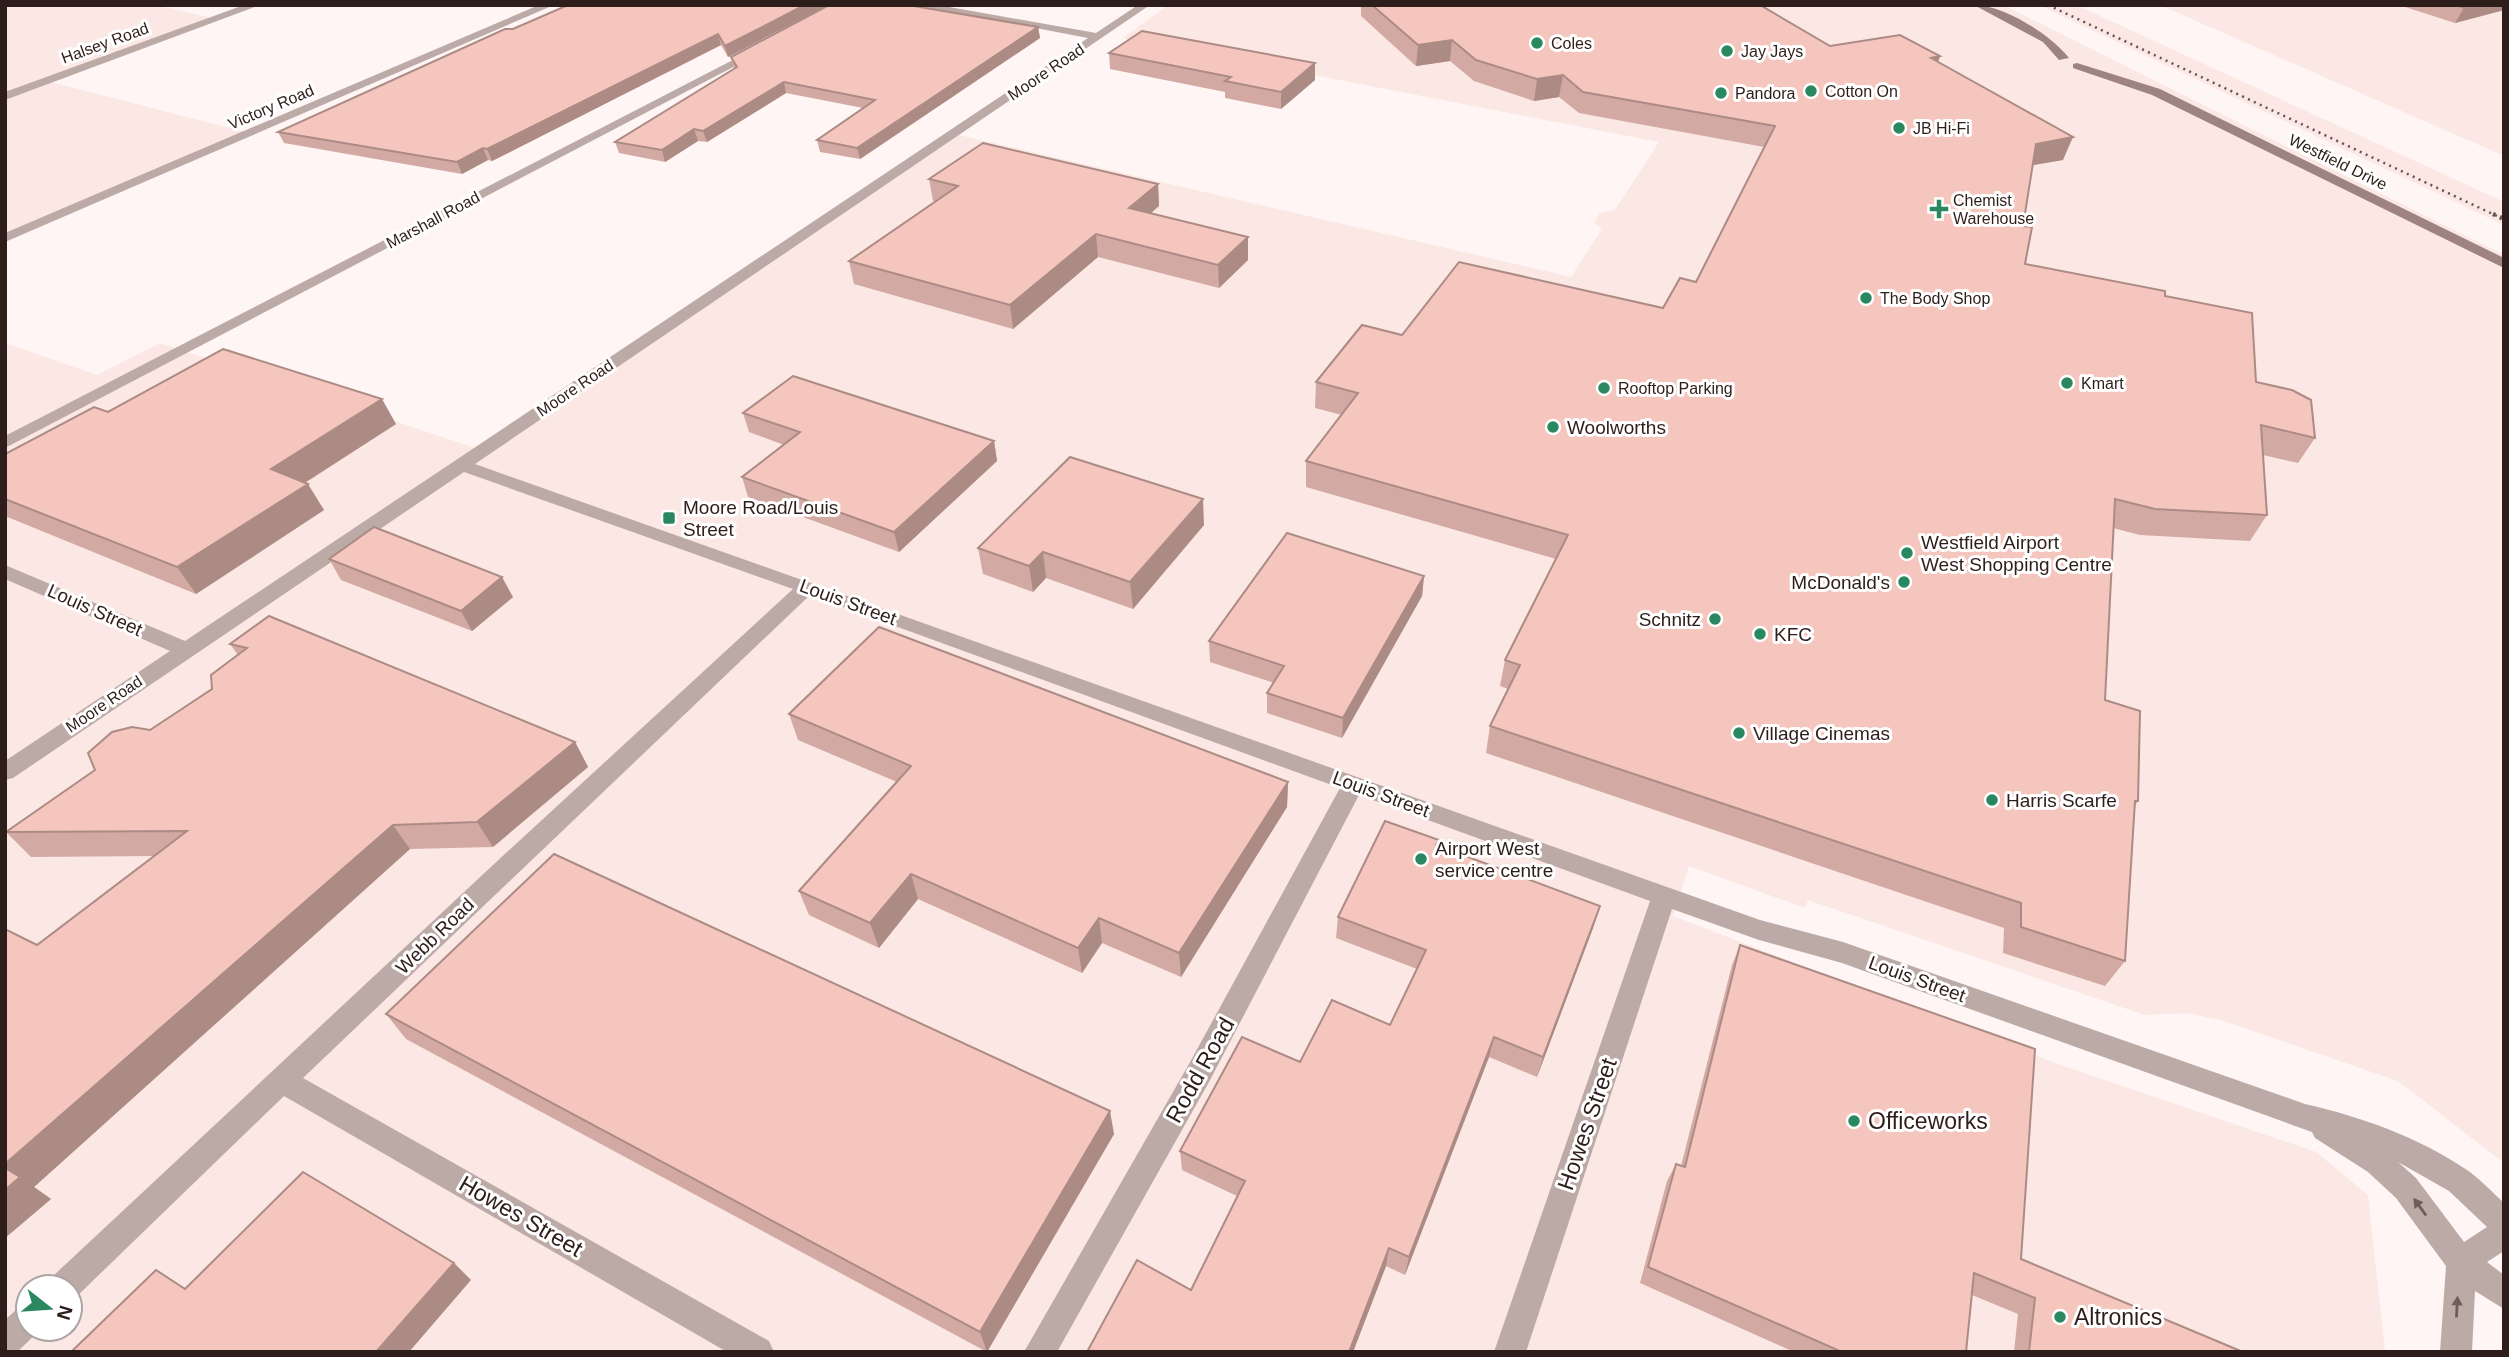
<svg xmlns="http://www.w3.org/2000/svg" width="2509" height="1357" viewBox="0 0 2509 1357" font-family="Arial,sans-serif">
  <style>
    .built { fill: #fbe7e3; fill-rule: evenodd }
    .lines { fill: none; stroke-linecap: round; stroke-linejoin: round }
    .minor { fill: #bcaaa7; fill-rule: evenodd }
    .secondary { fill: #9e8480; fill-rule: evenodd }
    .rail-far1 { stroke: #625553; stroke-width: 2.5; stroke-dasharray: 2 4.5; stroke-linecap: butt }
    .rail { stroke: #625553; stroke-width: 4.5; stroke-dasharray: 2.5 5; stroke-linecap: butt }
    .wall { fill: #d3aaa3 }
    .shaded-wall { fill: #ac8b85 }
    .building { fill: #f5c6be; stroke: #ac8b85; stroke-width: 2 }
    .oneway { fill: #6d5d5b }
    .poi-dot { fill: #298860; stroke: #fff; stroke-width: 2.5 }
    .labels { text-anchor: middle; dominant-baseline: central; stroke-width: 6; stroke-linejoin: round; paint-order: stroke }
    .far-street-label { font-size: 16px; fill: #2d1e1c; stroke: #fff }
    .far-poi-label { font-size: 16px; fill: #2d1e1c; stroke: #fff; text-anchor: start }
    .poi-label { font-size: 19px; fill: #2d1e1c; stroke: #fff; text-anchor: start }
    .street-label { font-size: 19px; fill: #2d1e1c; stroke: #fff }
    .near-street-label { font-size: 23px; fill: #2d1e1c; stroke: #fff }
    .near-poi-label { font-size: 23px; fill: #2d1e1c; stroke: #fff; text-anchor: start }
  </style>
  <rect width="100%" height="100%" fill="#fef5f4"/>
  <g class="built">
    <path d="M5 5H154L217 19 47 81 249 133 5 238Z"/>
    <path d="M1168 5H2003L2504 255V1163L2398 1081 2221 1020 2187 1013 2145 1015 1808 900 1805 908 1689 866 1673 916 2052 1062 2316 1152 2368 1195 2385 1352H5V343L97 375 160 343 481 450 954 134 1571 277 1602 229 1594 223 1600 213 1615 210 1659 142 1123 38ZM28 1287H70V1329H28Z"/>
    <path d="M2039 5H2076L2504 202V225Z"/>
    <path d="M2160 5H2504V155H2502Z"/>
  </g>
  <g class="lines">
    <g class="minor">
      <path d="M244 5H260L5 100V92Z"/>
      <path d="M539 5H554L5 242V233Z"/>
      <path d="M914 5H938L1096 33 1138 5H1150L475 464 1760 920 1843 942 2305 1104C2362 1117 2418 1137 2467 1170 2480 1179 2492 1192 2504 1203V1251L2487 1262 2504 1275V1309L2475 1291 2472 1352H2440L2446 1266 2396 1198 2368 1172 2315 1138 2312 1132 1842 963 1759 940 1672 909 1526 1352H1494L1650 901 1359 795 1209 1082 1057 1352H1024L1189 1064 1340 788 810 595 303 1078 769 1341 774 1352H727L284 1096 75 1298 70 1300V1287H49L53 1276 493 865 793 589 464 472 13 778 5 780V761L170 651 5 579V565L185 641 1088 38ZM2398 1162 2449 1191 2487 1227 2464 1242 2416 1178Z"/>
      <path d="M758 47 764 50 762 52 5 448V436Z"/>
      <path d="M28 1305V1329L39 1331 17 1352H5V1320L17 1309Z"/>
    </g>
    <g class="secondary">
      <path d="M1974 5C2004 5 2051 35 2069 58L2059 60 2043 42Z"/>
      <path d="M2077 63 2160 89 2504 258V268L2152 95 2073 68V64Z"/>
    </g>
    <path class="rail-far1" d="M2048 5 2497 216"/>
    <path class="rail" d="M2493 214 2504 219"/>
  </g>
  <g class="wall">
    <path d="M828 5 728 57 721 45 492 161 488 160 462 174 284 143 278 132 513 29Z"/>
    <path d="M1361 5H1760L1830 46 1940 56 1938 62 2063 160 2033 165 2023 226 2025 264 2165 296 2315 438 2298 463 2263 455 2267 515 2250 541 2140 535 2113 528 2105 700 2138 801 2135 806 2125 961 2105 986 2003 953 2004 928 1486 753 1490 726 1508 689 1500 686 1505 660 1556 559 1306 487V461L1342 415 1315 408 1316 382 1402 335 1663 308 1696 282 1764 147 1579 113 1559 97 1534 101 1474 81 1450 61 1416 66 1361 16Z"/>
    <path d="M2399 5H2504V10L2455 23Z"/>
    <path d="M1038 27 1040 38 860 159 820 152 817 140 863 108 786 93 707 142 698 141 665 162 619 153 615 142 734 69 731 57Z"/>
    <path d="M1109 53 1315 80 1281 109 1225 98V92L1110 69Z"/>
    <path d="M929 179 1158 184 1159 206 1151 213 1248 260 1219 288 1098 257 1013 329 854 284 849 261 935 201H933Z"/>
    <path d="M108 412 396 424 305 483 324 510 196 594 5 516V454Z"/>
    <path d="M743 413 994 441 997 461 899 552 748 497 742 477 784 445 749 432Z"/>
    <path d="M1204 525 1133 609 1046 578 1033 592 983 574 978 548Z"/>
    <path d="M329 559 513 597 472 631 341 580Z"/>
    <path d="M1424 576 1422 596 1342 738 1267 713V693L1274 683 1210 662 1209 641Z"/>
    <path d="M269 616 575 742 588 767 493 847 410 849 34 1187 51 1199 5 1238 37 945 154 856 31 857 6 832 95 770 150 730 212 689 238 655 230 644Z"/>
    <path d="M789 714 1288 782 1287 807 1181 977 1102 943 1082 973 918 899 879 948 809 915 799 891 897 782 798 740Z"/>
    <path d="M1438 846 1600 906 1593 928 1537 1077 1489 1057 1405 1275 1386 1266 1353 1352H1087L1191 1290 1237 1196 1182 1170 1180 1151 1300 1062 1390 1025 1417 969 1336 938 1338 917Z"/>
    <path d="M1740 945 2021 1259 2243 1352H2014L2018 1314 1972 1295 1966 1352H1794L1640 1283 1667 1181 1676 1164 1681 1166 1732 965Z"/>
    <path d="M386 1014 1114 1134 987 1352 406 1039Z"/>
  </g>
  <g class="shaded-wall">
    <path d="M805 5H828L728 57 725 46Z"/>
    <path d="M2473 5H2504V10L2455 23 2464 8Z"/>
    <path d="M1038 27 1040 38 860 159 857 148Z"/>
    <path d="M718 34 721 45 492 161 487 149Z"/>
    <path d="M1452 40 1450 61 1416 66 1418 45Z"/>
    <path d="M1940 56 1933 77 1931 58Z"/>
    <path d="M1315 63V80L1281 109V92Z"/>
    <path d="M1563 75 1559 97 1534 101 1537 79Z"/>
    <path d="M784 82 786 93 707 142 703 131Z"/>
    <path d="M694 129 698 141 665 162 662 150Z"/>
    <path d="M2073 137 2063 160 2027 166 2036 144Z"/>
    <path d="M483 148 488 160 462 174 457 162Z"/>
    <path d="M1158 184 1159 206 1130 231 1129 208Z"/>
    <path d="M1096 234 1098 257 1013 329 1010 305Z"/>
    <path d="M1248 237V260L1219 288 1218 265Z"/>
    <path d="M382 399 396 424 287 494 271 469Z"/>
    <path d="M994 441 997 461 899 552 894 532Z"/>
    <path d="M308 484 324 510 196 594 177 567Z"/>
    <path d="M1203 499 1204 525 1133 609 1130 582Z"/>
    <path d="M1043 552 1046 578 1033 592 1029 566Z"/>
    <path d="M1424 576 1422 596 1342 738 1343 718Z"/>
    <path d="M502 577 513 597 472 631 461 611Z"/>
    <path d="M575 742 588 767 493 847 477 822Z"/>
    <path d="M1288 782 1287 807 1181 977 1179 953Z"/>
    <path d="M393 825 410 849 34 1187 51 1199 5 1238V1164Z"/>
    <path d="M911 874 918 899 879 948 870 923Z"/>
    <path d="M1600 906 1593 928 1537 1077 1543 1057Z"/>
    <path d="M1099 918 1102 943 1082 973 1078 948Z"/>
    <path d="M1494 1037 1489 1057 1405 1275 1409 1257Z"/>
    <path d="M1110 1111 1114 1134 987 1352 980 1332Z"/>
    <path d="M1389 1248 1386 1266 1353 1352H1349Z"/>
    <path d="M454 1263 471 1280 409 1352H376Z"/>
  </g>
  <g class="building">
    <path d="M568 5H805L725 46 718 34 487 149 483 148 457 162 278 132 505 29H513Z"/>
    <path d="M829 5H908L1038 27 857 148 817 140 875 100 784 82 703 131 694 129 662 150 615 142 737 67 731 57Z"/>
    <path d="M1372 5H1760L1830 46 1900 35 1940 56 1931 58 2073 137 2036 144 2023 226 2032 227 2025 264 2165 291V296L2252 313 2256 382 2292 390 2311 400 2315 438 2261 425 2267 515 2155 509 2115 499 2105 700 2140 711 2138 801H2135L2125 961 2021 927V903L1490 726 1520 665 1505 660 1568 535 1306 461 1358 393 1316 382 1362 325 1402 335 1459 262 1663 308 1680 278 1696 282 1775 126 1583 92 1563 75 1537 79 1476 60 1452 40 1418 45Z"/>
    <path d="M2456 5H2473L2464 8Z"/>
    <path d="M1142 31 1315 63 1281 92 1225 81 1231 77 1109 53Z"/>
    <path d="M983 143 1158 184 1129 208 1248 237 1218 265 1096 234 1010 305 849 261 958 186 929 179Z"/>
    <path d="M223 349 382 399 271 469 308 484 177 567 5 499V454L94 407 108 412Z"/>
    <path d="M793 376 994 441 894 532 742 477 800 432 743 413Z"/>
    <path d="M1070 457 1203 499 1130 582 1043 552 1029 566 978 548Z"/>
    <path d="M374 527 502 577 461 611 329 559Z"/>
    <path d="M1287 533 1424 576 1343 718 1267 693 1284 666 1209 641Z"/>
    <path d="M269 616 575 742 477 822 393 825 5 1164V929L37 945 187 831 6 832 95 770 88 753 112 732 132 727 150 730 212 689 211 675 247 648 230 644Z"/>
    <path d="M879 627 1288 782 1179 953 1099 918 1078 948 911 874 870 923 799 891 911 766 789 714Z"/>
    <path d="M1385 821 1439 840 1436 845 1600 906 1543 1057 1494 1037 1409 1257 1389 1248 1349 1352H1087L1137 1260 1191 1290 1245 1181 1180 1151 1242 1037 1300 1062 1332 1000 1390 1025 1426 950 1338 917Z"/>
    <path d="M554 854 1110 1111 980 1332 386 1014Z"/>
    <path d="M1740 945 2035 1049 2021 1259 2243 1352H2029L2035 1298 1974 1273 1966 1352H1842L1648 1267 1676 1164 1685 1167Z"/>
    <path d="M5 1168 20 1177 5 1190Z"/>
    <path d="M303 1172 454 1263 376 1352H71L156 1270 185 1289Z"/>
  </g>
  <defs><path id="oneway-solid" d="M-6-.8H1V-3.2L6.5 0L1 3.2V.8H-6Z" transform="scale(1.75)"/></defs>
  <g class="oneway">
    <use href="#oneway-solid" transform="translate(2420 1207) rotate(-126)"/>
    <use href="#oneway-solid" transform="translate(2457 1307) rotate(-87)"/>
  </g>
  <g class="poi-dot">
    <circle cx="1537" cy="43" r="7"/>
    <circle cx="1727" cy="51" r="7"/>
    <circle cx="1811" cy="91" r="7"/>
    <circle cx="1721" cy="93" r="7"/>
    <circle cx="1899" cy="128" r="7"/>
    <path d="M1935.5 198.5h7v7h7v7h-7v7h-7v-7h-7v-7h7z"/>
    <circle cx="1866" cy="298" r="7"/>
    <circle cx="2067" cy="383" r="7"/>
    <circle cx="1604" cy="388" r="7"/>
    <circle cx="1553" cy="427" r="7"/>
    <rect x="662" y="511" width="14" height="14" rx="3.5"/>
    <circle cx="1907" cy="553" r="7"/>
    <circle cx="1904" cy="582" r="7"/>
    <circle cx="1715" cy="619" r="7"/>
    <circle cx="1760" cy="634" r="7"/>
    <circle cx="1739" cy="733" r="7"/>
    <circle cx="1992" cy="800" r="7"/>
    <circle cx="1421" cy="859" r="7"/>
    <circle cx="1854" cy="1121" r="7"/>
    <circle cx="2060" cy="1317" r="7"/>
  </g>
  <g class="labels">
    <g class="far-street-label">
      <text transform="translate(105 43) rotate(-20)">Halsey Road</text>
      <text transform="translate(1046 72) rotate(-34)">Moore Road</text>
      <text transform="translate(271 107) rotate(-23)">Victory Road</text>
      <text transform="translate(2338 162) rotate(26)">Westfield Drive</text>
      <text transform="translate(433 220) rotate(-28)">Marshall Road</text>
      <text transform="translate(575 388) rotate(-34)">Moore Road</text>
      <text transform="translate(104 704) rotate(-34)">Moore Road</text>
    </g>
    <g class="far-poi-label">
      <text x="1551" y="43">Coles</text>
      <text x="1741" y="51">Jay Jays</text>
      <text x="1825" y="91">Cotton On</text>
      <text x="1735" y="93">Pandora</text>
      <text x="1913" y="128">JB Hi-Fi</text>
      <text x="1953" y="200">Chemist<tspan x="1953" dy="18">Warehouse</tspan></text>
      <text x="1880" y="298">The Body Shop</text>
      <text x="2081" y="383">Kmart</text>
      <text x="1618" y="388">Rooftop Parking</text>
    </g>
    <g class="poi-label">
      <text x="1567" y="427">Woolworths</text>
      <text x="683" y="507">Moore Road/Louis<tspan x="683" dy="22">Street</tspan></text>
      <text x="1921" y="542">Westfield Airport<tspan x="1921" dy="22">West Shopping Centre</tspan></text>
      <text x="1890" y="582" text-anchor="end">McDonald's</text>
      <text x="1701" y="619" text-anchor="end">Schnitz</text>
      <text x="1774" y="634">KFC</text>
      <text x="1753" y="733">Village Cinemas</text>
      <text x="2006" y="800">Harris Scarfe</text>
      <text x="1435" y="848">Airport West<tspan x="1435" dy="22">service centre</tspan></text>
    </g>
    <g class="street-label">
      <text transform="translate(848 602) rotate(20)">Louis Street</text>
      <text transform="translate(95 610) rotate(24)">Louis Street</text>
      <text transform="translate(1381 794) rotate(20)">Louis Street</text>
      <text transform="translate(435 936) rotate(-44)">Webb Road</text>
      <text transform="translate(1917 979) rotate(20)">Louis Street</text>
    </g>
    <g class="near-street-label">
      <text transform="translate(1200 1070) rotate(-61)">Rodd Road</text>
      <text transform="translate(1587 1124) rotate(-71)">Howes Street</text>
      <text transform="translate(521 1216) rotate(30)">Howes Street</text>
    </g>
    <g class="near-poi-label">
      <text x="1868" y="1121">Officeworks</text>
      <text x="2074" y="1317">Altronics</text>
    </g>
  </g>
  <rect width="2509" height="1357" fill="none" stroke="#2d1e1c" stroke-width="14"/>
  <g transform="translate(49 1308) rotate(107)"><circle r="33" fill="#ffffff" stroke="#aba5a4" stroke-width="2"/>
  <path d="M0-5L12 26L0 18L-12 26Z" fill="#298860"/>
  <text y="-10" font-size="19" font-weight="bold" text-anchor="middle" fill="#2d1e1c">N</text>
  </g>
</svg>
